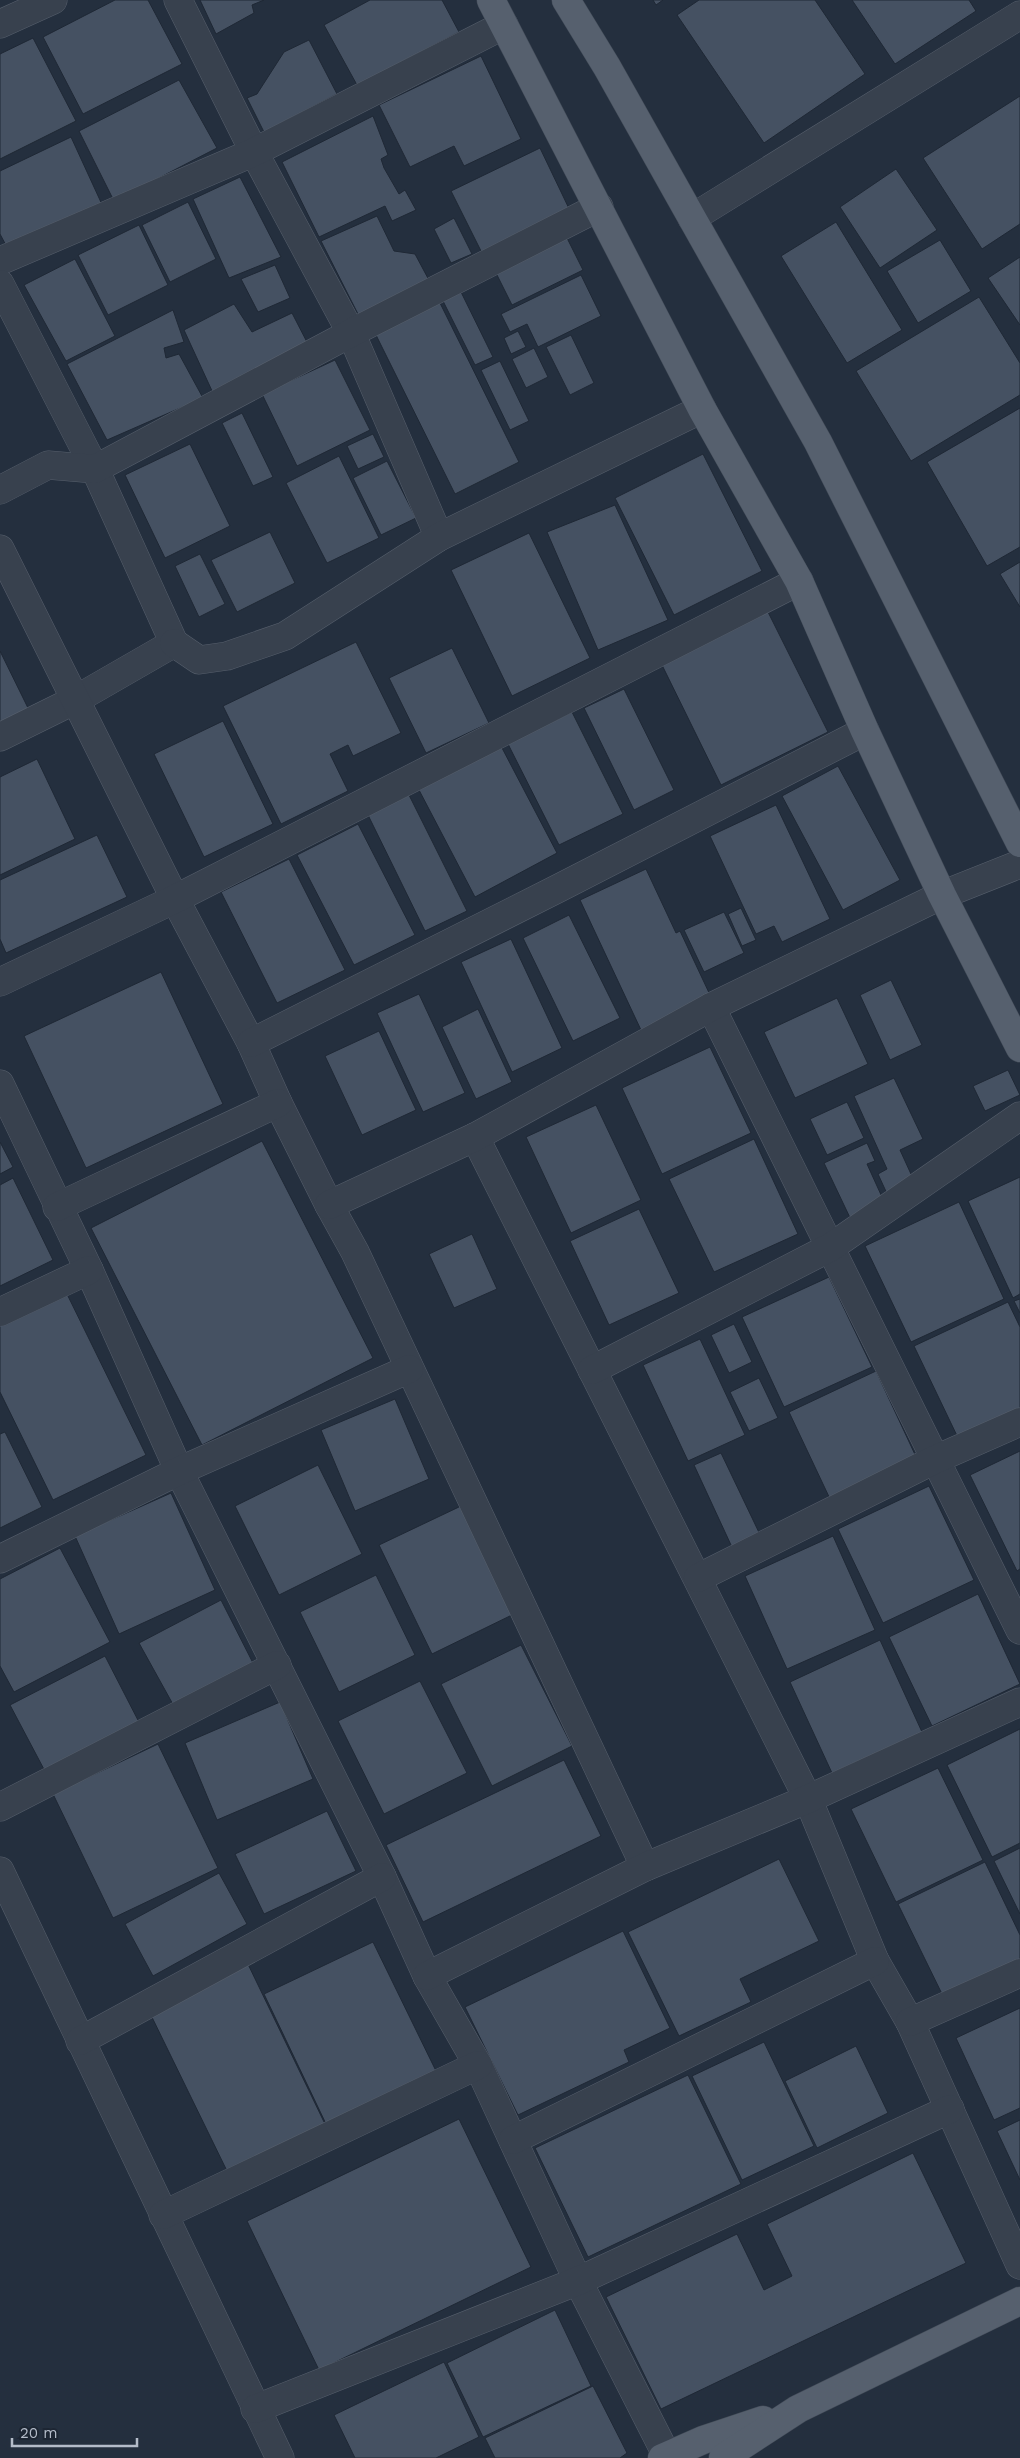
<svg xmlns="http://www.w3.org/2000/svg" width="1020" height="2458" viewBox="0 0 1020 2458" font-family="'Work Sans',sans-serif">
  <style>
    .building { fill: #455162; stroke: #1f2835 }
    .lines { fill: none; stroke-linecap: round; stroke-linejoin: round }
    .minor-casing { stroke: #565f6c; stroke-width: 29 }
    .primary-casing { stroke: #414a57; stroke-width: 29 }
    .minor { stroke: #38414e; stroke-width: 28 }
    .primary { stroke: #56606e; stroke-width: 28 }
  </style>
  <rect width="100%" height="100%" fill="#242f3e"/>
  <g class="building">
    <path d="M115 0H148L182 64 83 114 43 37Z"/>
    <path d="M200 0H264L252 5 254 13 216 34Z"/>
    <path d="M442 0 459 32 357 85 324 25 370 0Z"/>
    <path d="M653 0H663L656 5Z"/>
    <path d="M699 0H815L865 74 764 143 677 15Z"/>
    <path d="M852 0H969L976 11 895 64Z"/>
    <path d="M33 38 76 121 0 159V54Z"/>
    <path d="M309 40 337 94 264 132 247 98 257 94 284 52Z"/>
    <path d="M481 56 521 139 464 166 454 146 410 167 379 105Z"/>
    <path d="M179 80 217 148 114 201 79 131Z"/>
    <path d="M1020 96V224L982 249 923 158Z"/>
    <path d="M373 116 388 155 381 159 384 168 399 194 405 190 416 210 392 221 385 206 319 237 282 162Z"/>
    <path d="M71 137 105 211 10 253 0 234V171Z"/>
    <path d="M540 148 574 219 486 261 451 191Z"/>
    <path d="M896 169 937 230 880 268 840 207Z"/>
    <path d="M240 177 281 257 229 278 193 199Z"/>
    <path d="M188 202 216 259 170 282 142 225Z"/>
    <path d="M377 216 394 251 415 254 430 282 359 316 321 241Z"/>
    <path d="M454 218 472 254 451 263 434 229Z"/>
    <path d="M836 222 902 330 847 363 781 256Z"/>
    <path d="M139 225 168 285 108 315 78 255Z"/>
    <path d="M565 234 583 270 512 305 494 269Z"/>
    <path d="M940 240 971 291 918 323 887 271Z"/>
    <path d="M1020 257V325L988 278Z"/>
    <path d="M75 259 115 336 66 361 24 285Z"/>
    <path d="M275 265 290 298 258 312 241 279Z"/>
    <path d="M581 275 601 316 538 347 527 324 510 332 501 314Z"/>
    <path d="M461 292 493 357 475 365 443 301Z"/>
    <path d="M979 297 1020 363V395L911 461 856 371Z"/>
    <path d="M439 301 519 462 455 494 375 333Z"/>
    <path d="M234 304 252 332 292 313 309 346 213 393 184 330Z"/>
    <path d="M173 310 184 342 164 348 166 358 179 354 203 398 107 440 67 364Z"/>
    <path d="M518 331 526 347 511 354 504 338Z"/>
    <path d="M571 335 594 383 570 395 546 347Z"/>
    <path d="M534 348 548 377 526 388 512 359Z"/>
    <path d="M335 360 370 430 297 466 262 394Z"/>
    <path d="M500 361 529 421 510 430 481 370Z"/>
    <path d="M1020 408V547L987 566 927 462Z"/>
    <path d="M242 413 273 477 253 486 222 423Z"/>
    <path d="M373 434 384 457 358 469 347 446Z"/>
    <path d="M190 444 230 526 165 558 125 475Z"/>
    <path d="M703 454 762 571 674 615 615 498Z"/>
    <path d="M339 456 379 538 327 563 286 483Z"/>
    <path d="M387 461 416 518 381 535 353 478Z"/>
    <path d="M615 505 668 620 598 650 547 532Z"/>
    <path d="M270 532 295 583 237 612 211 560Z"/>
    <path d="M529 533 590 658 512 696 451 570Z"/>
    <path d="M200 554 225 604 199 617 175 566Z"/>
    <path d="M1020 562V607L1000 574Z"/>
    <path d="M767 610 828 732 721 785 661 663Z"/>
    <path d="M356 642 401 733 353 756 348 745 330 754 348 791 281 824 223 706Z"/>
    <path d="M452 648 489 723 426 753 389 678Z"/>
    <path d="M0 651 29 710 0 724Z"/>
    <path d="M624 689 674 790 634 810 584 708Z"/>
    <path d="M572 712 623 814 559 845 508 744Z"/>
    <path d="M223 721 273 824 204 857 154 754Z"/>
    <path d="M501 746 557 853 475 897 419 790Z"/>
    <path d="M37 759 75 839 0 875V777Z"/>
    <path d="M838 766 900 880 843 910 782 796Z"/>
    <path d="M409 795 467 911 425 931 368 815Z"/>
    <path d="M776 805 830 919 782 942 774 926 756 934 710 836Z"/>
    <path d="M358 824 415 935 354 965 297 855Z"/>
    <path d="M97 835 127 897 6 953 0 939V880Z"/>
    <path d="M289 859 345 970 277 1003 221 892Z"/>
    <path d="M646 869 676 933 680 931 711 997 641 1030 580 900Z"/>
    <path d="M741 908 756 940 742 946 728 914Z"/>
    <path d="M724 912 744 953 704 972 684 930Z"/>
    <path d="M569 915 620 1018 573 1041 523 938Z"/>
    <path d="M511 939 562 1048 512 1072 461 962Z"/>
    <path d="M161 972 223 1104 86 1168 24 1036Z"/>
    <path d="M891 980 922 1045 890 1060 860 995Z"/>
    <path d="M419 994 465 1093 423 1112 377 1013Z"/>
    <path d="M837 998 868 1064 795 1098 764 1032Z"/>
    <path d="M478 1009 512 1082 476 1099 442 1027Z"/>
    <path d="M379 1031 416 1110 362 1135 325 1056Z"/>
    <path d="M710 1047 751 1133 662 1174 622 1088Z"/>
    <path d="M1008 1070 1020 1095 985 1111 973 1086Z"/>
    <path d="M894 1078 923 1139 900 1150 916 1185 889 1198 878 1174 887 1169 854 1096Z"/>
    <path d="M847 1102 864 1138 827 1155 810 1119Z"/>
    <path d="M596 1105 641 1200 571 1233 526 1137Z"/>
    <path d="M754 1139 798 1234 714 1272 669 1179Z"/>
    <path d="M262 1141 373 1358 202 1445 91 1228Z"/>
    <path d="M0 1142 13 1167 0 1174Z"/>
    <path d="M867 1143 875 1161 867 1164 887 1208 853 1224 824 1163Z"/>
    <path d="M1020 1177V1294L1013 1298 968 1201Z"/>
    <path d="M13 1178 53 1260 0 1286V1185Z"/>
    <path d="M959 1202 1004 1299 911 1342 865 1246Z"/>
    <path d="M639 1209 679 1293 609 1325 570 1241Z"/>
    <path d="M472 1234 497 1289 454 1308 429 1254Z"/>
    <path d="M829 1277 872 1367 784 1407 742 1317Z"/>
    <path d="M66 1292 146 1455 53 1500 0 1392V1324Z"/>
    <path d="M1020 1299V1313L1014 1301Z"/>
    <path d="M1008 1302 1020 1327V1414L960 1442 914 1346Z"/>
    <path d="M734 1324 752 1362 729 1373 711 1335Z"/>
    <path d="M700 1339 745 1435 688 1461 643 1365Z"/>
    <path d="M876 1371 918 1461 831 1501 789 1412Z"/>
    <path d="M759 1378 778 1418 749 1431 730 1392Z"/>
    <path d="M395 1399 429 1479 355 1511 321 1430Z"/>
    <path d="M5 1432 42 1507 0 1528V1434Z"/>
    <path d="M1020 1451V1569L1017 1571 970 1475Z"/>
    <path d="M721 1453 765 1545 737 1558 694 1465Z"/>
    <path d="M318 1465 362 1554 279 1595 235 1506Z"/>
    <path d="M929 1486 974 1580 883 1623 838 1529Z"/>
    <path d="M171 1493 215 1590 119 1634 75 1536Z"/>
    <path d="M461 1506 514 1614 432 1654 379 1545Z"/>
    <path d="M833 1536 875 1630 787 1669 745 1576Z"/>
    <path d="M60 1548 110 1642 14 1692 0 1666V1579Z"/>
    <path d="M376 1575 415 1655 339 1692 300 1612Z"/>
    <path d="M978 1594 1020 1684 932 1726 889 1637Z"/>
    <path d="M221 1600 255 1667 175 1708 139 1643Z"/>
    <path d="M880 1640 922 1732 832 1773 790 1682Z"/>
    <path d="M521 1645 572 1746 492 1786 441 1684Z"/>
    <path d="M105 1656 141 1726 47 1775 10 1705Z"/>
    <path d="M420 1681 467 1773 384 1814 338 1721Z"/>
    <path d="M280 1702 313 1779 217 1820 185 1743Z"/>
    <path d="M1020 1729V1843L992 1857 947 1765Z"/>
    <path d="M158 1744 218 1868 113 1918 53 1794Z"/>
    <path d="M564 1760 601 1836 423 1922 386 1845Z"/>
    <path d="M938 1768 983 1860 896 1902 851 1809Z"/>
    <path d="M327 1811 356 1871 264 1914 235 1854Z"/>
    <path d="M1020 1848V1914L994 1861Z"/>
    <path d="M779 1859 819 1941 740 1979 751 2002 679 2036 628 1932Z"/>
    <path d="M985 1862 1020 1935V1959L943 1996 898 1904Z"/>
    <path d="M219 1873 247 1924 153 1976 125 1924Z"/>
    <path d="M623 1931 670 2028 624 2050 629 2062 518 2115 465 2007Z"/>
    <path d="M373 1942 437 2073 327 2126 264 1994Z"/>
    <path d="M246 1960 325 2124 227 2171 147 2007Z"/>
    <path d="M1020 2008V2108L994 2120 956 2038Z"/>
    <path d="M764 2042 814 2146 742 2180 692 2076Z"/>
    <path d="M856 2046 888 2113 817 2148 785 2081Z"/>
    <path d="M688 2075 741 2184 588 2257 535 2148Z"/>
    <path d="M459 2119 531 2267 319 2370 247 2221Z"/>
    <path d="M1020 2120V2180L997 2131Z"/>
    <path d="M913 2153 966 2263 661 2409 606 2297 737 2234 764 2290 792 2276 767 2224Z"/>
    <path d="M555 2310 591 2386 483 2437 447 2363Z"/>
    <path d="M444 2362 479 2437 436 2458H355L334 2415Z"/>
    <path d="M593 2386 627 2453 620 2458H495L485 2438Z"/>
  </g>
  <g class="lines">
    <defs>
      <g id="minor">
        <path d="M178 0 254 152 351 333 439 537"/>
        <path d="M0 24 53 0"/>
        <path d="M692 218 1020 15"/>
        <path d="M0 261 254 152 504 25"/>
        <path d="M0 284 95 469 174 643 75 700 0 737"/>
        <path d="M0 490 48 465 95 469 351 333 599 207"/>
        <path d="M0 549 175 899 251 1043 278 1103 329 1205 355 1252 645 1867"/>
        <path d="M174 643 199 660 227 656 285 636 439 537 702 409"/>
        <path d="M0 982 175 899 799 581"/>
        <path d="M711 1007 1020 1630"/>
        <path d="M251 1043 559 888 865 731"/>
        <path d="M0 1084 89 1270 179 1471 382 1877 427 1976 478 2065 578 2281 667 2456"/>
        <path d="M475 1137 808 1799 875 1961 910 2022 1020 2265"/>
        <path d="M329 1205 475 1137 711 1007 942 895 1020 864"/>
        <path d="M57 1207 278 1103"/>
        <path d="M0 1312 89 1270"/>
        <path d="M592 1370 831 1247 1020 1116"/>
        <path d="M0 1559 179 1471 409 1369"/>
        <path d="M698 1578 934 1460 1020 1422"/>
        <path d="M0 1807 277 1665"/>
        <path d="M0 1871 280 2458"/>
        <path d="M427 1976 645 1867 808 1799 1020 1702"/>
        <path d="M910 2022 1020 1973"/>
        <path d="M80 2041 382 1877"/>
        <path d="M513 2140 875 1961"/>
        <path d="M163 2215 478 2065"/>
        <path d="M255 2409 578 2281 950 2109"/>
      </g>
      <g id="primary">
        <path d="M491 0 702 409 799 581 865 731 942 895 1020 1048"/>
        <path d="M566 0 607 67 818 442 1020 843"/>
        <path d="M662 2458 703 2440 763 2420"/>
        <path d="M723 2458 798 2409 1020 2301"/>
      </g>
    </defs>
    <use href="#minor" class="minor-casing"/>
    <use href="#primary" class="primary-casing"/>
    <use href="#minor" class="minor"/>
    <use href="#primary" class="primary"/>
  </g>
  <path d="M12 2438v8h125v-8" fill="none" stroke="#b4bcc9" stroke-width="2.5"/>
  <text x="20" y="2438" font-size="15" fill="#b4bcc9" stroke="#1d2633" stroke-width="4" paint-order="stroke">20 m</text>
</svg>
